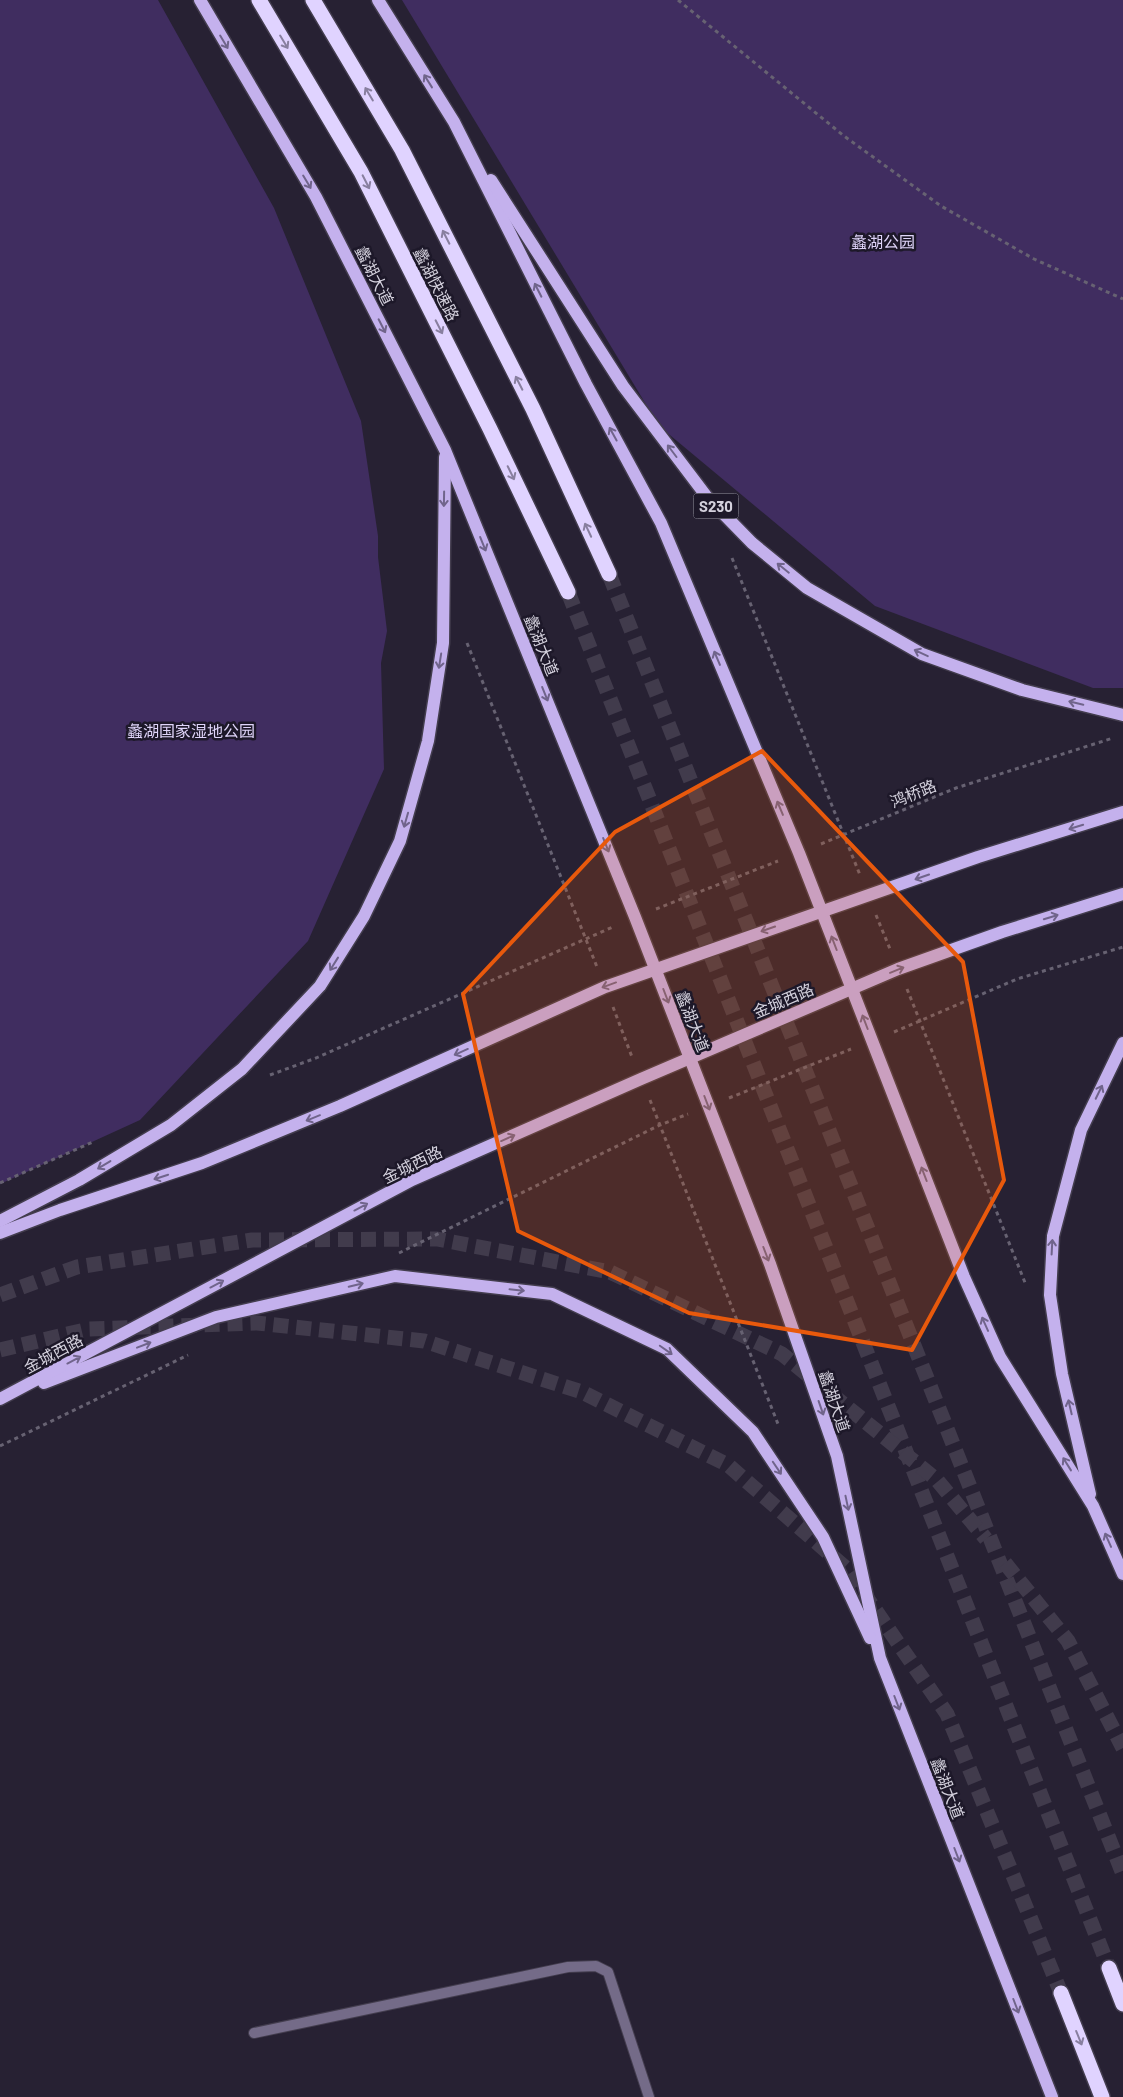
<svg xmlns="http://www.w3.org/2000/svg" width="1123" height="2097" viewBox="0 0 1123 2097" font-family="Barlow,'Noto Sans SC',sans-serif">
  <style>
    .green { fill: #402d60 }
    .lines { fill: none; stroke-linecap: round; stroke-linejoin: round }
    .highway-tunnel { stroke: #413b4c; stroke-width: 15; stroke-dasharray: 15 8; stroke-linecap: butt }
    .street-casing { stroke: #433d4e; stroke-width: 12 }
    .primary-casing { stroke: #433d4e; stroke-width: 15 }
    .highway-casing { stroke: #433d4e; stroke-width: 18 }
    .path { stroke: #676272; stroke-width: 3; stroke-dasharray: 4 4; stroke-linecap: butt }
    .street { stroke: #746b88; stroke-width: 10 }
    .primary { stroke: #c4b1ed; stroke-width: 12 }
    .highway { stroke: #e0d3ff; stroke-width: 15 }
    .oneway { stroke: #70648b }
    .oneway2 { stroke: #887f9f }
    .marked { fill: #e8590c; fill-opacity: 0.2; stroke: #e8590c; stroke-width: 4; stroke-linejoin: round }
    .labels { text-anchor: middle; dominant-baseline: central; stroke-width: 5; stroke-linejoin: round; paint-order: stroke }
    .shield { fill: #1d1829; stroke: #9d9aa7; stroke-width: 1 }
    .shield-label { font-size: 15px; font-weight: bold; fill: #d4d1dd }
    .park-label { font-size: 16px; fill: #dfd4f9; stroke: #1d1829 }
    .street-label { font-size: 16px; fill: #d4d1dd; stroke: #1d1829 }
  </style>
  <rect width="100%" height="100%" fill="#272133"/>
  <g class="green">
    <path d="M0 0H158L274 208 361 421 378 536V557L387 631 381 663 384 769 308 941 140 1120 0 1184Z"/>
    <path d="M402 0H1123V688H1093L875 606 659 426Z"/>
  </g>
  <g class="lines">
    <g class="highway-tunnel">
      <path d="M609 574 1123 1874"/>
      <path d="M568 592 1109 1968"/>
      <path d="M0 1295 77 1267 252 1240 437 1239 610 1272 782 1354 937 1480 986 1539"/>
      <path d="M0 1350 89 1329 257 1323 424 1341 582 1392 728 1465 847 1569 947 1714 1061 1993"/>
      <path d="M1005 1563 1068 1641 1123 1748"/>
    </g>
    <defs>
      <path id="street" d="M254 2033 568 1967 596 1966 608 1972 649 2097"/>
      <g id="primary">
        <path d="M200 0 316 197 445 450 635 917 770 1264 837 1456 880 1658 1052 2097"/>
        <path d="M378 0 454 122 586 384 661 523 799 853 964 1277 1000 1357 1093 1506 1123 1574"/>
        <path d="M491 180 623 386 707 497 752 543 807 588 922 654 1022 690 1123 715"/>
        <path d="M0 1221 79 1180 171 1125 242 1069 320 986 364 916 400 841 428 741 443 643 445 457"/>
        <path d="M0 1233 60 1210 202 1163 340 1106 605 987 978 857 1123 812"/>
        <path d="M44 1383 216 1317 395 1276 552 1294 667 1349 753 1432 823 1537 870 1638"/>
        <path d="M0 1399 412 1180 641 1079 898 969 1002 932 1123 894"/>
        <path d="M1090 1494 1062 1374 1050 1295 1053 1236 1081 1130 1123 1043"/>
      </g>
      <g id="highway">
        <path d="M259 0 361 172 490 429 568 592"/>
        <path d="M313 0 402 150 533 409 609 574"/>
        <path d="M1109 1968 1123 2004"/>
        <path d="M1061 1993 1102 2097"/>
      </g>
    </defs>
    <use href="#street" class="street-casing"/>
    <use href="#primary" class="primary-casing"/>
    <use href="#highway" class="highway-casing"/>
    <g class="path">
      <path d="M678 0 844 136 941 206 1034 259 1123 299"/>
      <path d="M732 558 860 875"/>
      <path d="M467 643 597 967"/>
      <path d="M821 844 956 788 1113 738"/>
      <path d="M656 909 778 861"/>
      <path d="M876 915 890 949"/>
      <path d="M907 989 1026 1285"/>
      <path d="M613 1007 632 1057"/>
      <path d="M894 1032 1017 979 1123 947"/>
      <path d="M270 1075 316 1058 615 926"/>
      <path d="M729 1098 851 1049"/>
      <path d="M650 1100 778 1424"/>
      <path d="M0 1183 95 1141"/>
      <path d="M399 1253 660 1125 688 1114"/>
      <path d="M0 1446 188 1355"/>
    </g>
    <use href="#street" class="street"/>
    <use href="#primary" class="primary"/>
    <use href="#highway" class="highway"/>
  </g>
  <defs><path id="oneway-shaft" d="M-6 0H5M1.5-3L5.5 0L1.5 3" fill="none" stroke-width="1.6" stroke-linecap="round" stroke-linejoin="round" transform="scale(1.25)"/></defs>
  <g class="oneway">
    <use href="#oneway-shaft" transform="translate(224 42) rotate(59)"/>
    <use href="#oneway-shaft" transform="translate(428 81) rotate(-122)"/>
    <use href="#oneway-shaft" transform="translate(307 182) rotate(59)"/>
    <use href="#oneway-shaft" transform="translate(538 290) rotate(-117)"/>
    <use href="#oneway-shaft" transform="translate(382 326) rotate(63)"/>
    <use href="#oneway-shaft" transform="translate(613 434) rotate(-119)"/>
    <use href="#oneway-shaft" transform="translate(672 451) rotate(-127)"/>
    <use href="#oneway-shaft" transform="translate(444 499) rotate(91)"/>
    <use href="#oneway-shaft" transform="translate(483 544) rotate(68)"/>
    <use href="#oneway-shaft" transform="translate(783 568) rotate(-141)"/>
    <use href="#oneway-shaft" transform="translate(921 653) rotate(-155)"/>
    <use href="#oneway-shaft" transform="translate(717 658) rotate(-113)"/>
    <use href="#oneway-shaft" transform="translate(440 661) rotate(99)"/>
    <use href="#oneway-shaft" transform="translate(545 694) rotate(68)"/>
    <use href="#oneway-shaft" transform="translate(1076 703) rotate(-167)"/>
    <use href="#oneway-shaft" transform="translate(780 808) rotate(-113)"/>
    <use href="#oneway-shaft" transform="translate(406 820) rotate(106)"/>
    <use href="#oneway-shaft" transform="translate(1076 827) rotate(163)"/>
    <use href="#oneway-shaft" transform="translate(606 845) rotate(68)"/>
    <use href="#oneway-shaft" transform="translate(922 877) rotate(161)"/>
    <use href="#oneway-shaft" transform="translate(1051 917) rotate(-17)"/>
    <use href="#oneway-shaft" transform="translate(768 929) rotate(161)"/>
    <use href="#oneway-shaft" transform="translate(834 943) rotate(-111)"/>
    <use href="#oneway-shaft" transform="translate(334 964) rotate(122)"/>
    <use href="#oneway-shaft" transform="translate(897 970) rotate(-22)"/>
    <use href="#oneway-shaft" transform="translate(609 985) rotate(160)"/>
    <use href="#oneway-shaft" transform="translate(666 996) rotate(69)"/>
    <use href="#oneway-shaft" transform="translate(865 1022) rotate(-111)"/>
    <use href="#oneway-shaft" transform="translate(461 1052) rotate(156)"/>
    <use href="#oneway-shaft" transform="translate(1099 1092) rotate(-64)"/>
    <use href="#oneway-shaft" transform="translate(707 1103) rotate(69)"/>
    <use href="#oneway-shaft" transform="translate(313 1118) rotate(158)"/>
    <use href="#oneway-shaft" transform="translate(508 1138) rotate(-24)"/>
    <use href="#oneway-shaft" transform="translate(104 1165) rotate(149)"/>
    <use href="#oneway-shaft" transform="translate(924 1174) rotate(-111)"/>
    <use href="#oneway-shaft" transform="translate(161 1177) rotate(162)"/>
    <use href="#oneway-shaft" transform="translate(361 1207) rotate(-28)"/>
    <use href="#oneway-shaft" transform="translate(1052 1247) rotate(-87)"/>
    <use href="#oneway-shaft" transform="translate(766 1254) rotate(69)"/>
    <use href="#oneway-shaft" transform="translate(217 1284) rotate(-28)"/>
    <use href="#oneway-shaft" transform="translate(356 1285) rotate(-13)"/>
    <use href="#oneway-shaft" transform="translate(517 1290) rotate(6)"/>
    <use href="#oneway-shaft" transform="translate(985 1324) rotate(-114)"/>
    <use href="#oneway-shaft" transform="translate(144 1345) rotate(-21)"/>
    <use href="#oneway-shaft" transform="translate(666 1350) rotate(35)"/>
    <use href="#oneway-shaft" transform="translate(74 1360) rotate(-28)"/>
    <use href="#oneway-shaft" transform="translate(1070 1407) rotate(-103)"/>
    <use href="#oneway-shaft" transform="translate(821 1408) rotate(71)"/>
    <use href="#oneway-shaft" transform="translate(1067 1464) rotate(-122)"/>
    <use href="#oneway-shaft" transform="translate(777 1468) rotate(56)"/>
    <use href="#oneway-shaft" transform="translate(847 1503) rotate(78)"/>
    <use href="#oneway-shaft" transform="translate(1108 1540) rotate(-114)"/>
    <use href="#oneway-shaft" transform="translate(897 1703) rotate(69)"/>
    <use href="#oneway-shaft" transform="translate(957 1855) rotate(69)"/>
    <use href="#oneway-shaft" transform="translate(1016 2006) rotate(69)"/>
  </g>
  <g class="oneway2">
    <use href="#oneway-shaft" transform="translate(284 42) rotate(59)"/>
    <use href="#oneway-shaft" transform="translate(369 94) rotate(-121)"/>
    <use href="#oneway-shaft" transform="translate(366 182) rotate(63)"/>
    <use href="#oneway-shaft" transform="translate(446 237) rotate(-117)"/>
    <use href="#oneway-shaft" transform="translate(439 327) rotate(63)"/>
    <use href="#oneway-shaft" transform="translate(519 383) rotate(-117)"/>
    <use href="#oneway-shaft" transform="translate(511 473) rotate(64)"/>
    <use href="#oneway-shaft" transform="translate(588 530) rotate(-115)"/>
    <use href="#oneway-shaft" transform="translate(1079 2038) rotate(68)"/>
  </g>
  <path class="marked" d="M762 751 963 962 1004 1180 912 1350 689 1313 518 1231 463 994 615 832Z"/>
  <g class="labels">
    <rect class="shield" x="693.5" y="493.5" width="45" height="25" rx="4"/>
    <g class="shield-label">
      <text x="716" y="506">S230</text>
    </g>
    <g class="park-label">
      <text x="883" y="241">蠡湖公园</text>
      <text x="191" y="730">蠡湖国家湿地公园</text>
    </g>
    <g class="street-label">
      <text transform="translate(375 275) rotate(63)">蠡湖大道</text>
      <text transform="translate(437 284) rotate(63)">蠡湖快速路</text>
      <text transform="translate(542 645) rotate(68)">蠡湖大道</text>
      <text transform="translate(913 793) rotate(-22)">鸿桥路</text>
      <text transform="translate(783 1000) rotate(-23)">金城西路</text>
      <text transform="translate(693 1021) rotate(69)">蠡湖大道</text>
      <text transform="translate(412 1164) rotate(-26)">金城西路</text>
      <text transform="translate(53 1353) rotate(-28)">金城西路</text>
      <text transform="translate(835 1401) rotate(71)">蠡湖大道</text>
      <text transform="translate(948 1788) rotate(69)">蠡湖大道</text>
    </g>
  </g>
</svg>
